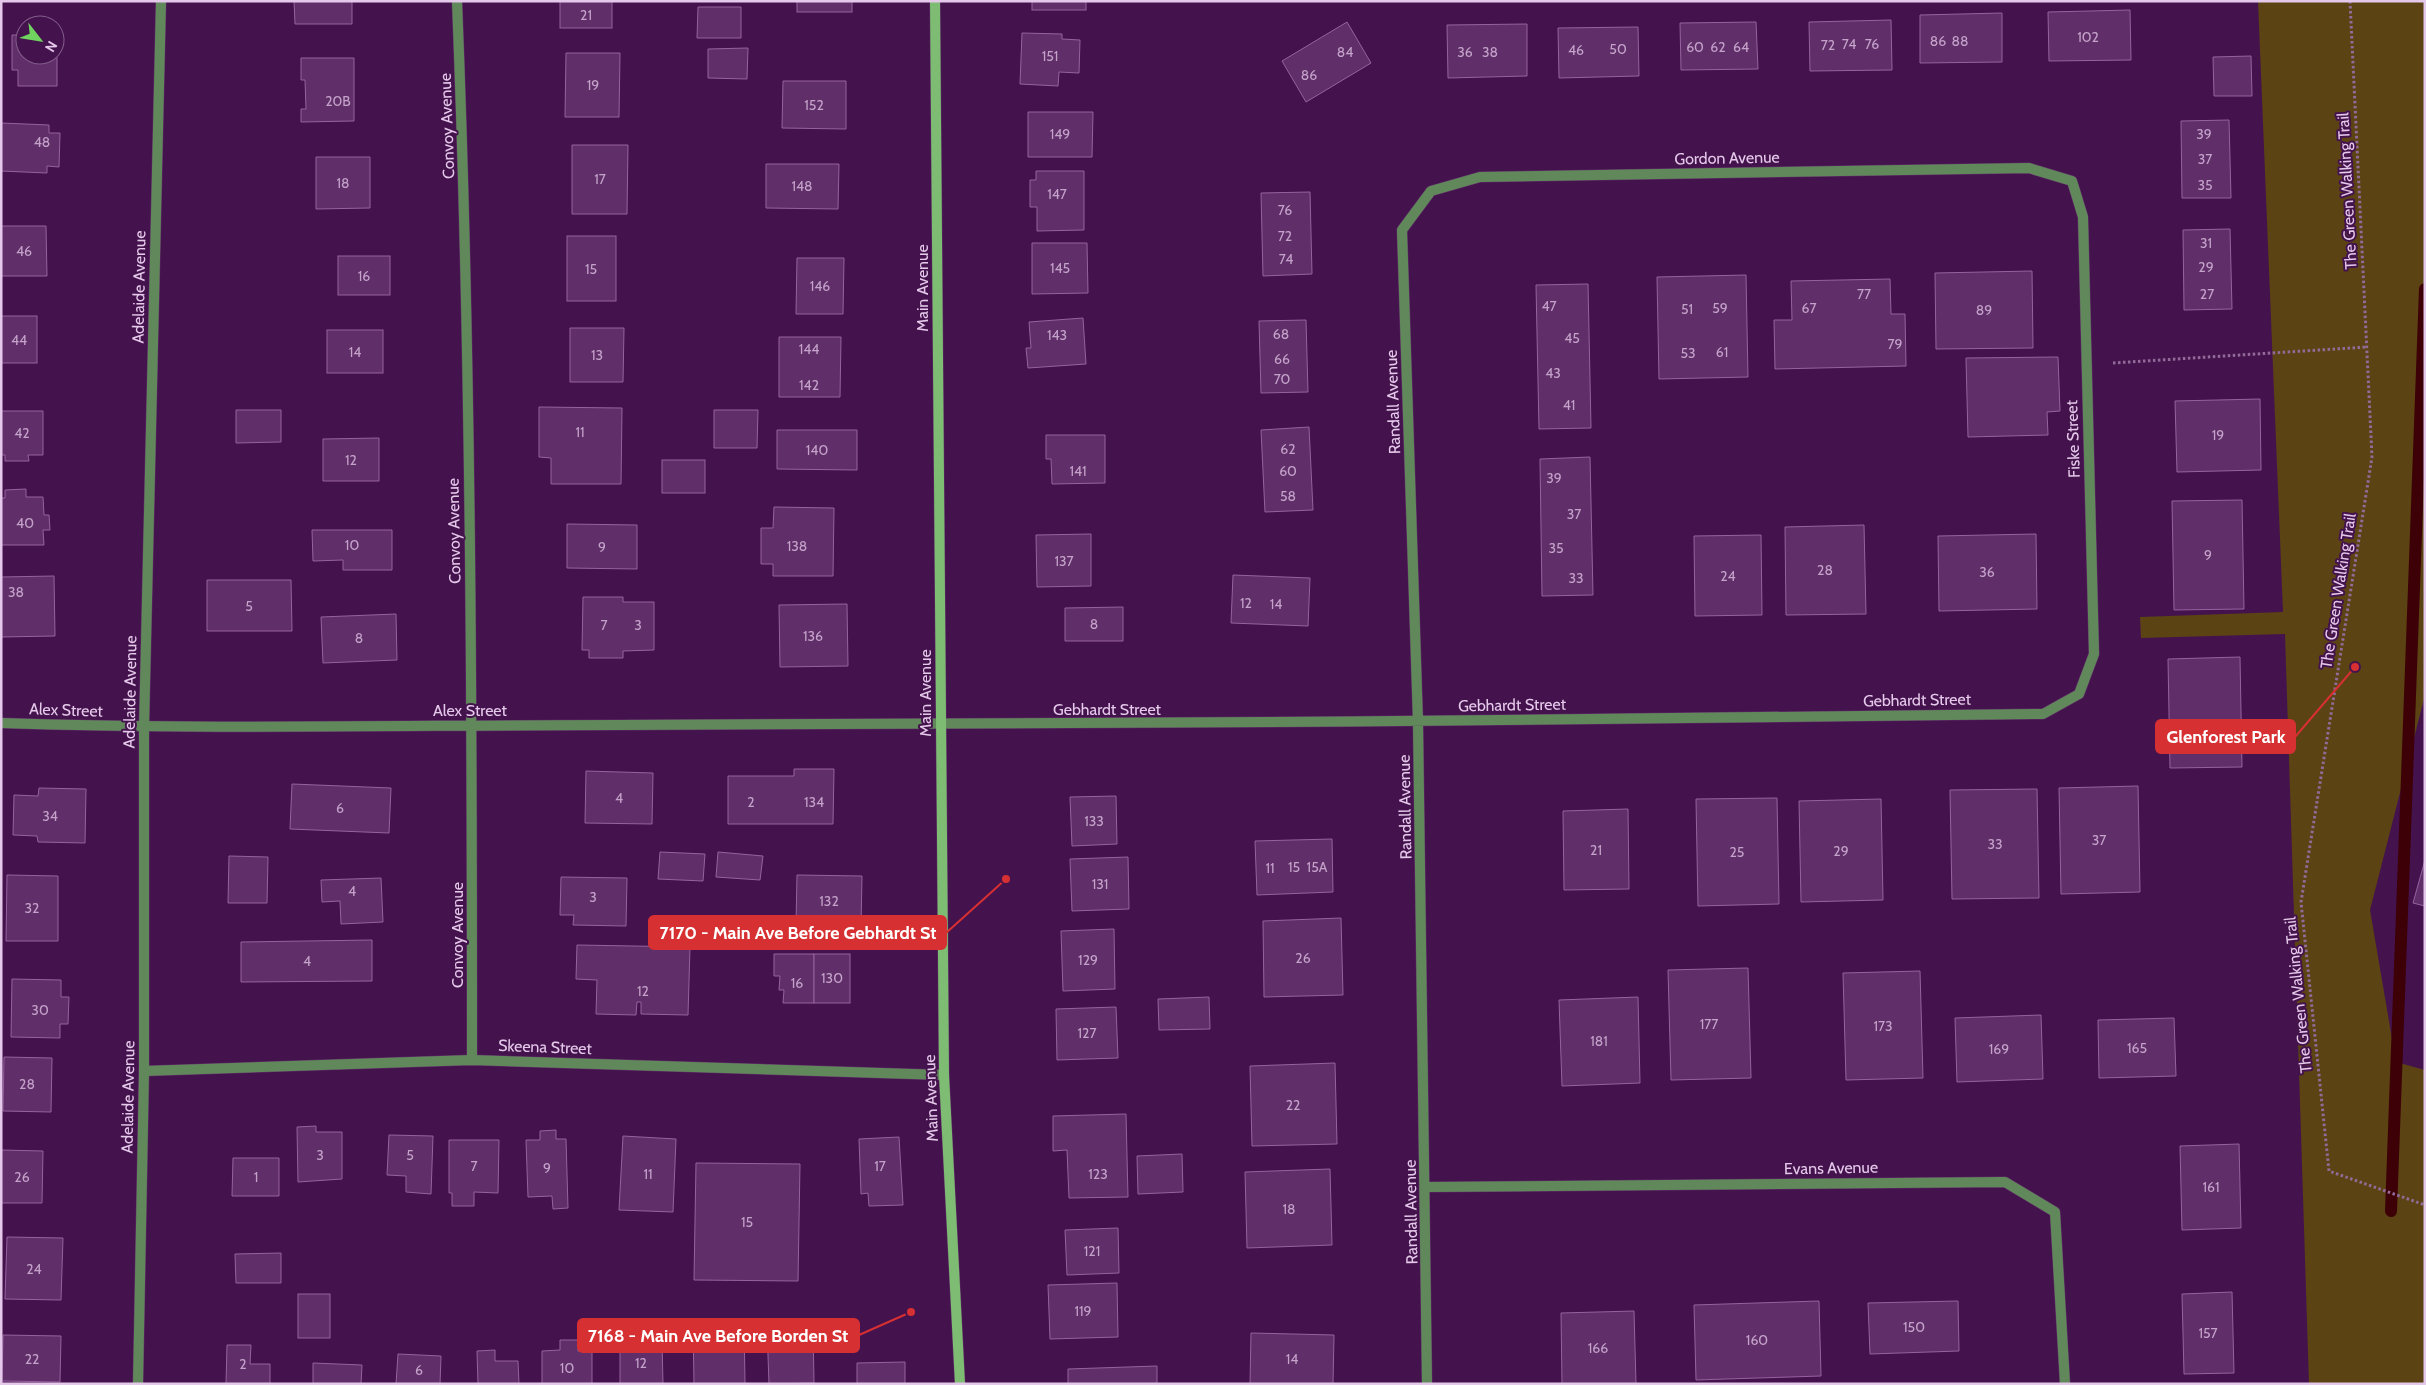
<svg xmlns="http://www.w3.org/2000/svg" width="2426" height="1385" viewBox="0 0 2426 1385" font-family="Cabin,sans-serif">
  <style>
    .green { fill: #5b4314 }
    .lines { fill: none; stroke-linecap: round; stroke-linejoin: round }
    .stream { stroke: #3d0006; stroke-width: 12 }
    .building { fill: #602f69; stroke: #9662a0 }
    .street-casing { stroke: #613469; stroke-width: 11 }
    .secondary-casing { stroke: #613469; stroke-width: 11 }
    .path { stroke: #926b99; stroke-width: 3; stroke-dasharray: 2.5 2.5; stroke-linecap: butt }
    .street { stroke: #61885b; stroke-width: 10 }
    .secondary { stroke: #7dbc72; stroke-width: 10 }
    .labels { text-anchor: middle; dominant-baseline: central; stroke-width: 4; stroke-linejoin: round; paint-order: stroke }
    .number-label { font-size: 14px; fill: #c4a2ca }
    .street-label { font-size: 16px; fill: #e5c9ea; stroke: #44134d }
    .leader { fill: none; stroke: #d73032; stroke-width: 2 }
    .callout-dot { fill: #d73032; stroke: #44134d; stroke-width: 2 }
    .callout { fill: #d73032; stroke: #d73032; stroke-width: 2 }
    .callout-label { font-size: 18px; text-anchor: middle; font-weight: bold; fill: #fff }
  </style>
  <rect width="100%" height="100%" fill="#44134d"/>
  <path class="green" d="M2258 1H2425V695L2370 910 2396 1062 2425 1070V1384H2309L2285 634 2141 638 2140 617 2283 612Z"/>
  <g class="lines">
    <path class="stream" d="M2391 1211 2425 289"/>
  </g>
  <g class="building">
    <path d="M294 1H352V24H295Z"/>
    <rect x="560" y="1" width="52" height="27"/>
    <rect x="797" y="1" width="55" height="11"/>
    <rect x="1032" y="1" width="54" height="9"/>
    <path d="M698 7H741V38H697Z"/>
    <path d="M2130 10 2131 60 2049 61 2048 12Z"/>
    <path d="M2002 13V62L1920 63V15Z"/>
    <path d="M1891 20 1892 70 1810 71 1809 22Z"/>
    <path d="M1347 22 1371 63 1306 102 1282 61Z"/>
    <path d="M1756 22 1758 69 1681 70 1680 23Z"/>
    <path d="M1527 24V76L1448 78 1447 25Z"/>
    <path d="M1638 27 1639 76 1559 78 1558 28Z"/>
    <path d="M1022 33 1062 34V39L1080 40 1079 73 1059 72 1058 86 1020 84Z"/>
    <path d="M12 35H25V55H55V43L57 42V86H18V70H12Z"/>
    <path d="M748 48 747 79 708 78V49Z"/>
    <path d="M566 53H620L619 117H565Z"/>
    <path d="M2251 56 2252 96H2214L2213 57Z"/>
    <path d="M301 58H354V121L301 122V109H306L305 80H301Z"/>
    <path d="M783 81H846V129L782 128Z"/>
    <path d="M1028 112H1093L1092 157H1028Z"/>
    <path d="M2229 120 2231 198H2182L2181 121Z"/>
    <path d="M1 123 49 125V133H60L59 167 47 166V173L1 171Z"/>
    <path d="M572 145H628L627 214H572Z"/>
    <path d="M316 157H370V208L316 209Z"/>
    <path d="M766 164H839L838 209 766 208Z"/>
    <path d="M1036 171H1084V230L1037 231V207H1030V180H1036Z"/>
    <path d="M1310 192 1312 274 1263 276 1261 193Z"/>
    <path d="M1 226H46L47 276H1Z"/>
    <path d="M2230 229 2232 309 2184 310 2183 230Z"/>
    <rect x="567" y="236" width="49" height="65"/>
    <path d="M1032 243H1087L1088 293 1032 294Z"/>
    <rect x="338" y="256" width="52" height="39"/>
    <path d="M797 258H844L843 314H796Z"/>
    <path d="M2032 271 2033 348 1936 349 1935 273Z"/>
    <path d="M1746 275 1748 377 1659 379 1657 277Z"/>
    <path d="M1890 279 1891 314H1905L1906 366 1775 369 1774 320H1792L1791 281Z"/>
    <path d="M1588 284 1591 428 1539 429 1536 285Z"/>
    <rect x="1" y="316" width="36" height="47"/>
    <path d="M1083 318 1086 364 1028 368 1026 348H1031L1029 322Z"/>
    <path d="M1306 320 1308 392 1261 393 1259 321Z"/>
    <path d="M570 328H624L623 382H570Z"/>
    <rect x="327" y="330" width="56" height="43"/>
    <path d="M779 337H841L840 397H779Z"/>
    <path d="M2058 357 2060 411 2047 412 2048 435 1968 437 1966 358Z"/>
    <path d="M2260 399 2261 470 2177 472 2175 401Z"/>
    <path d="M539 407 622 408 621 484H551V458L539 457Z"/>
    <path d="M236 410H281V442L236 443Z"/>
    <path d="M714 410H758L757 448H714Z"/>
    <path d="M1 411H43V455H28L29 461H5V455H1Z"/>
    <path d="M1309 427 1313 510 1265 512 1261 430Z"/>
    <path d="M777 430H857V470L777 469Z"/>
    <path d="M1046 435H1105V483L1052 484 1051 459H1046Z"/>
    <path d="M379 438V481H323V439Z"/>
    <path d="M1590 457 1593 595 1542 596 1540 459Z"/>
    <rect x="662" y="460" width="43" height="33"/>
    <path d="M26 489V497H43L44 515H49L50 530H43L44 545H1V498H5V490Z"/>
    <path d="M2242 500 2244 609 2174 610 2172 501Z"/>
    <path d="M774 507 834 508 833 576H773V564H761V528H773Z"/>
    <path d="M567 524 637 525V569L567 568Z"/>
    <path d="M1864 525 1866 614 1786 615 1785 527Z"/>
    <path d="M312 530H392V570H343V560L313 561Z"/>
    <path d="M1091 534V586L1037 587 1036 535Z"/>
    <path d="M2036 534 2037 609 1939 611 1938 536Z"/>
    <path d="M1761 535 1762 615 1695 616 1694 536Z"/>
    <path d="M1233 575 1310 578 1308 626 1231 623Z"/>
    <path d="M54 576 55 636 1 637V577Z"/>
    <path d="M207 580H291L292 631H207Z"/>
    <path d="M583 597H623V602H654V650L623 651V658H589V650H582Z"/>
    <path d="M847 604 848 666 780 667 779 605Z"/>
    <path d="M1123 607V641H1065V608Z"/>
    <path d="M396 614 397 660 323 663 321 617Z"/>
    <path d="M2240 657 2242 767 2170 768 2168 659Z"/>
    <path d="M794 769H834L833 824H728V776H794Z"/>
    <path d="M586 771 653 773 652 824 585 823Z"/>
    <path d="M292 784 391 788 389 833 290 829Z"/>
    <path d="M2138 786 2140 892 2061 894 2059 788Z"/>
    <path d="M39 788 86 789 85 843 38 842 37 836 13 835 14 795 38 796Z"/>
    <path d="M2037 789 2039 898 1952 899 1950 790Z"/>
    <path d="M1116 796 1117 844 1072 846 1070 797Z"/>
    <path d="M1777 798 1779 904 1698 906 1696 799Z"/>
    <path d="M1881 799 1883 900 1801 902 1799 801Z"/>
    <path d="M1628 809 1629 889 1564 890 1563 811Z"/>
    <path d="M1332 839 1333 892 1257 895 1255 841Z"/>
    <path d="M660 852 705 854 703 881 658 879Z"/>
    <path d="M718 852 763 856 760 880 716 877Z"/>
    <path d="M229 856 268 857 267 903H228Z"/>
    <path d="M1128 857 1129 909 1072 911 1070 859Z"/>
    <path d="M2425 860V906L2413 903Z"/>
    <path d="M7 875 58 876V941H6Z"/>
    <path d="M797 875 862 876 861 927 796 925Z"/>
    <path d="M561 877 627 878 626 926 573 925 574 915H560Z"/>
    <path d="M381 878 383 922 341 924 340 901 322 902 321 880Z"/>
    <path d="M1341 918 1343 995 1264 997 1263 921Z"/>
    <path d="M1114 929 1115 989 1063 991 1061 931Z"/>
    <path d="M372 940V981L241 982V942Z"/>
    <path d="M577 945 690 947 688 1015 641 1014V1002H637L636 1015 596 1014 597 980 576 979Z"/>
    <path d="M774 954H814V1003H783L784 990H779L780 976H774Z"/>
    <rect x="814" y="954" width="36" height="49"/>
    <path d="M1748 968 1751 1078 1671 1080 1668 970Z"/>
    <path d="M1920 971 1923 1078 1846 1080 1843 973Z"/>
    <path d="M12 979 61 980V997H69L68 1024H60V1038L11 1037Z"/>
    <path d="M1209 997 1210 1029 1159 1030 1158 999Z"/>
    <path d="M1638 997 1640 1083 1562 1086 1559 1000Z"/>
    <path d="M1116 1007 1118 1058 1057 1060 1056 1009Z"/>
    <path d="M2041 1015 2043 1079 1957 1082 1955 1018Z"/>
    <path d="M2174 1018 2176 1076 2099 1078 2098 1020Z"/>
    <path d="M4 1057 52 1058 51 1112 3 1111Z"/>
    <path d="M1335 1063 1337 1144 1252 1146 1250 1066Z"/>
    <path d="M1126 1114 1128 1197 1069 1198 1067 1150 1053 1151V1116Z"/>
    <path d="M316 1126V1132H342V1179L298 1182 297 1127Z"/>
    <path d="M556 1130V1139H566L568 1208 553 1209 552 1196 528 1197 526 1140H540V1131Z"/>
    <path d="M389 1135 433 1136 431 1194 406 1192V1176L387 1175Z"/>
    <path d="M623 1136 676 1139 673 1212 619 1210Z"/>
    <path d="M899 1137 903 1205 869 1206 868 1193 861 1194 859 1139Z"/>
    <path d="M449 1140H499L498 1193 474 1192V1206H452V1193H449Z"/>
    <path d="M2239 1144 2241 1228 2182 1230 2180 1146Z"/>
    <path d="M1 1150 43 1151 42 1203H1Z"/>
    <path d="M1182 1154 1183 1192 1138 1194 1137 1156Z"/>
    <path d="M233 1158H279V1196H232Z"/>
    <path d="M696 1163 800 1164 798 1281 694 1280Z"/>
    <path d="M1330 1169 1332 1245 1247 1248 1245 1172Z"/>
    <path d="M1118 1228 1119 1273 1067 1275 1065 1230Z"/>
    <path d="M7 1237 63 1238 61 1300 5 1299Z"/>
    <path d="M281 1253V1283H236L235 1254Z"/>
    <path d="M1117 1283 1118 1337 1050 1339 1048 1285Z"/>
    <path d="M2232 1292 2234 1373 2184 1374 2182 1294Z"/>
    <rect x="298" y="1294" width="32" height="44"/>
    <path d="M1819 1301 1821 1376 1696 1380 1694 1305Z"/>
    <path d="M1958 1301 1959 1351 1870 1354 1868 1303Z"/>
    <path d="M1634 1311 1636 1384H1562L1561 1313Z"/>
    <path d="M744 1323 745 1384H694L693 1324Z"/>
    <path d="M813 1326 814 1383 769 1384 767 1327Z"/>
    <path d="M1251 1333 1334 1335 1333 1384H1250Z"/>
    <path d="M636 1334H648V1341H662L663 1384H620V1341H636Z"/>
    <path d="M3 1335 61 1336 60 1382 2 1381Z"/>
    <path d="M560 1340H578V1351H592V1384H542V1351L560 1350Z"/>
    <path d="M227 1345H251L250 1364H270V1384H226Z"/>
    <path d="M495 1350V1361H518L519 1384H478L477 1351Z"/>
    <path d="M398 1354 441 1356 440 1384H396Z"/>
    <path d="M905 1362V1384H857V1363Z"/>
    <path d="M313 1363 362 1365 361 1384H313Z"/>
    <path d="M1157 1366V1384H1068V1369Z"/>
  </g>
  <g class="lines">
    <defs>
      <g id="street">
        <path d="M457 1C471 354 472 707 472 1060"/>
        <path d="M1 723C206 730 412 725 617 725 1092 725 1568 720 2043 714L2079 694 2094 654 2083 217 2072 181 2029 168 1480 177 1431 191 1402 230 1418 722 1427 1384"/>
        <path d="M144 1071 472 1060 944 1075"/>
        <path d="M1426 1187 2005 1182 2055 1212 2065 1384"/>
        <path d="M138 1384 144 1071V728L161 1"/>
      </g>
      <path id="secondary" d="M935 1 944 1075 960 1384"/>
    </defs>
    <use href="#street" class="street-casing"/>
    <use href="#secondary" class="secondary-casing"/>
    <g class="path">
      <path d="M2350 1 2372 457 2301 902 2329 1171 2425 1205"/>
      <path d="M2113 363 2367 347"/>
    </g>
    <use href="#street" class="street"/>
    <use href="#secondary" class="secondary"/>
  </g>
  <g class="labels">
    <g class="number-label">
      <text x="586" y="15">21</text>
      <text x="2088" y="37">102</text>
      <text x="1938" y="41">86</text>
      <text x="1960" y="41">88</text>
      <text x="1849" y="44">74</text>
      <text x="1872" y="44">76</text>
      <text x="1828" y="45">72</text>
      <text x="1695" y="47">60</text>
      <text x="1718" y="47">62</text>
      <text x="1741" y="47">64</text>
      <text x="1618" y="49">50</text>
      <text x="1576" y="50">46</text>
      <text x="1345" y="52">84</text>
      <text x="1465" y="52">36</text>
      <text x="1490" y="52">38</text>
      <text x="1050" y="56">151</text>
      <text x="1309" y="75">86</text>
      <text x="593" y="85">19</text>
      <text x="338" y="101">20B</text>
      <text x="814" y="105">152</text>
      <text x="1060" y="134">149</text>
      <text x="2204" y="134">39</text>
      <text x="42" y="142">48</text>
      <text x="2205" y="159">37</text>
      <text x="600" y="179">17</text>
      <text x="343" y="183">18</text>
      <text x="2205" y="185">35</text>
      <text x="802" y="186">148</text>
      <text x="1057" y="194">147</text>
      <text x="1285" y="210">76</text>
      <text x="1285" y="236">72</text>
      <text x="2206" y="243">31</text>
      <text x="24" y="251">46</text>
      <text x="1286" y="259">74</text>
      <text x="2206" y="267">29</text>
      <text x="1060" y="268">145</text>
      <text x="591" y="269">15</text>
      <text x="364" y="276">16</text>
      <text x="820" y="286">146</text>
      <text x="1864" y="294">77</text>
      <text x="2207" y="294">27</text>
      <text x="1549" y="306">47</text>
      <text x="1720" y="308">59</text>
      <text x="1809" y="308">67</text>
      <text x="1687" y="309">51</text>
      <text x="1984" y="310">89</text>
      <text x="1281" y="334">68</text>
      <text x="1057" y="335">143</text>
      <text x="1572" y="338">45</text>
      <text x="19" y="340">44</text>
      <text x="1895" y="344">79</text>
      <text x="809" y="349">144</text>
      <text x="355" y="352">14</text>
      <text x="1722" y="352">61</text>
      <text x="1688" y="353">53</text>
      <text x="597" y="355">13</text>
      <text x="1282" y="359">66</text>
      <text x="1553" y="373">43</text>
      <text x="1282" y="379">70</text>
      <text x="809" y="385">142</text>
      <text x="1569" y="405">41</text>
      <text x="580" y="432">11</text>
      <text x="22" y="433">42</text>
      <text x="2218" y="435">19</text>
      <text x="1288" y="449">62</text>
      <text x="817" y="450">140</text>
      <text x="351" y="460">12</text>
      <text x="1078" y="471">141</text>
      <text x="1288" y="471">60</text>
      <text x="1554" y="478">39</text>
      <text x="1288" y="496">58</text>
      <text x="1574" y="514">37</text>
      <text x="25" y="523">40</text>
      <text x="352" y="545">10</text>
      <text x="797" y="546">138</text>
      <text x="602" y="547">9</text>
      <text x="1556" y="548">35</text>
      <text x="2208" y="555">9</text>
      <text x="1064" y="561">137</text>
      <text x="1825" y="570">28</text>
      <text x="1987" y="572">36</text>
      <text x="1728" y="576">24</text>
      <text x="1576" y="578">33</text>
      <text x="16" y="592">38</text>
      <text x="1246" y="603">12</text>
      <text x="1276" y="604">14</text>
      <text x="249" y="606">5</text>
      <text x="1094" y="624">8</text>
      <text x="604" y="625">7</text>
      <text x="638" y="625">3</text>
      <text x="813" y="636">136</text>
      <text x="359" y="638">8</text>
      <text x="619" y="798">4</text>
      <text x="751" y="802">2</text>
      <text x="814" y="802">134</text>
      <text x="340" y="808">6</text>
      <text x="50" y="816">34</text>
      <text x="1094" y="821">133</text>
      <text x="2099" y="840">37</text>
      <text x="1995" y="844">33</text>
      <text x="1596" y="850">21</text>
      <text x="1841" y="851">29</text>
      <text x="1737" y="852">25</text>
      <text x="1294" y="867">15</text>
      <text x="1317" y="867">15A</text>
      <text x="1270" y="868">11</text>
      <text x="1100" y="884">131</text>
      <text x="352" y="891">4</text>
      <text x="593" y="897">3</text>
      <text x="829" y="901">132</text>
      <text x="32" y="908">32</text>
      <text x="1303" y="958">26</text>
      <text x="1088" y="960">129</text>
      <text x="307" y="961">4</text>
      <text x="832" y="978">130</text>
      <text x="797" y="983">16</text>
      <text x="643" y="991">12</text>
      <text x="40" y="1010">30</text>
      <text x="1709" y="1024">177</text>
      <text x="1883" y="1026">173</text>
      <text x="1087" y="1033">127</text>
      <text x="1599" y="1041">181</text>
      <text x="2137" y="1048">165</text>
      <text x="1999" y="1049">169</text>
      <text x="27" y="1084">28</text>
      <text x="1293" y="1105">22</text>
      <text x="320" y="1155">3</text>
      <text x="410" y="1155">5</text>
      <text x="474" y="1166">7</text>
      <text x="880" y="1166">17</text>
      <text x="547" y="1168">9</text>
      <text x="648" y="1174">11</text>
      <text x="1098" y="1174">123</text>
      <text x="22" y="1177">26</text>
      <text x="256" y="1177">1</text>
      <text x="2211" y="1187">161</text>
      <text x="1289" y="1209">18</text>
      <text x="747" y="1222">15</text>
      <text x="1092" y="1251">121</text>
      <text x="34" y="1269">24</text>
      <text x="1083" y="1311">119</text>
      <text x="1914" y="1327">150</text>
      <text x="2208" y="1333">157</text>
      <text x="1757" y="1340">160</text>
      <text x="1598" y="1348">166</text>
      <text x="32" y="1359">22</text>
      <text x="1292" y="1359">14</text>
      <text x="641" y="1363">12</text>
      <text x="243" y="1364">2</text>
      <text x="567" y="1368">10</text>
      <text x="419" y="1370">6</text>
    </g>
    <g class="street-label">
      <text transform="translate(447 126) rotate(-92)">Convoy Avenue</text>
      <text transform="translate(1727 158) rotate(-1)">Gordon Avenue</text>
      <text transform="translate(2347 191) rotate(-93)">The Green Walking Trail</text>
      <text transform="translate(139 287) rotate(-89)">Adelaide Avenue</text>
      <text transform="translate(922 288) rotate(-90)">Main Avenue</text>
      <text transform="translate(1393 402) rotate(-92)">Randall Avenue</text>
      <text transform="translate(2073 439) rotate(-92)">Fiske Street</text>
      <text transform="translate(454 531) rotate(-91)">Convoy Avenue</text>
      <text transform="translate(2338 591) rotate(-81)">The Green Walking Trail</text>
      <text transform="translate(130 692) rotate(-89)">Adelaide Avenue</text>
      <text transform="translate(925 693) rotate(-90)">Main Avenue</text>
      <text transform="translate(1917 700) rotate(-1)">Gebhardt Street</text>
      <text transform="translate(1512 705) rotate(-1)">Gebhardt Street</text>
      <text x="1107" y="709">Gebhardt Street</text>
      <text transform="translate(66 710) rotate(2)">Alex Street</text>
      <text x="470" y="710">Alex Street</text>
      <text transform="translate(1405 807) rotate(-91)">Randall Avenue</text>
      <text transform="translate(457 935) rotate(-90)">Convoy Avenue</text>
      <text transform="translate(2298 995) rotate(-96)">The Green Walking Trail</text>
      <text transform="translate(545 1047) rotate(2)">Skeena Street</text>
      <text transform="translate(128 1097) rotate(-89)">Adelaide Avenue</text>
      <text transform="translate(931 1098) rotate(-92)">Main Avenue</text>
      <text transform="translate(1831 1168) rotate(-1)">Evans Avenue</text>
      <text transform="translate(1411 1212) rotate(-91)">Randall Avenue</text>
    </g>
  </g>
  <path class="leader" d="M2355 667L2295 737M1006 879L946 933M911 1312L859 1335"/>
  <g class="callout-dot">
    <circle cx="2355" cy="667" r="5"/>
    <circle cx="1006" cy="879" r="5"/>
    <circle cx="911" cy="1312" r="5"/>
  </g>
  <g class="callout">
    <rect x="2156" y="720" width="139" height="33" rx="5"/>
    <rect x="649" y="916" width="297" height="33" rx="5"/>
    <rect x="578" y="1319" width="281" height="33" rx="5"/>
  </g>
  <g class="callout-label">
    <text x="2226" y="743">Glenforest Park</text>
    <text x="798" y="939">7170 - Main Ave Before Gebhardt St</text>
    <text x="718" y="1342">7168 - Main Ave Before Borden St</text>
  </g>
  <rect width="2426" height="1385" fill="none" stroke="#e5c9ea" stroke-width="5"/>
  <g transform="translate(40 40) rotate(121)"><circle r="24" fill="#44134d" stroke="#845c8c"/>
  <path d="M0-4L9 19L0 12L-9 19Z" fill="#70d35f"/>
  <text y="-8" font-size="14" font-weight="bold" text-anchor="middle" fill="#e5c9ea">N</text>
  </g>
</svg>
